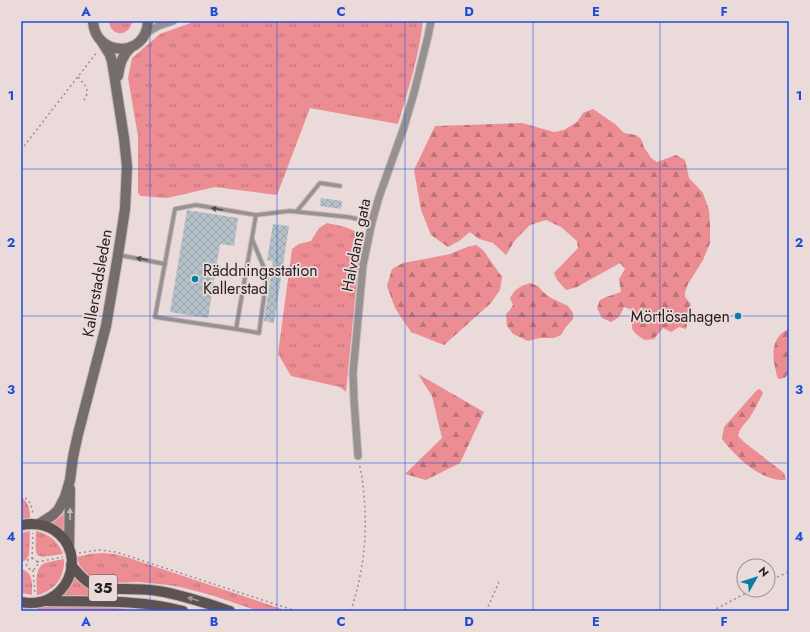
<svg xmlns="http://www.w3.org/2000/svg" width="810" height="632" viewBox="0 0 810 632" font-family="Jost,sans-serif">
  <style>
    .grass { fill: url(#grass-tufts) }
    .forest { fill: url(#forest-firs) }
    .building { fill: url(#building-cross-hatch) }
    .lines { fill: none; stroke-linecap: round; stroke-linejoin: round }
    .service-casing { stroke: #c6b8b8; stroke-width: 5.5 }
    .minor-casing { stroke: #c6b8b8; stroke-width: 9 }
    .secondary-casing { stroke: #c6b8b8; stroke-width: 12 }
    .primary-casing { stroke: #c6b8b8; stroke-width: 12 }
    .path { stroke: #9b8f8f; stroke-width: 1.5; stroke-dasharray: 2 3; stroke-linecap: butt }
    .service { stroke: #979191; stroke-width: 3.5 }
    .minor { stroke: #979191; stroke-width: 7 }
    .secondary { stroke: #756c6c; stroke-width: 10 }
    .primary { stroke: #5d5252; stroke-width: 10 }
    .oneway { fill: #524c4c }
    .oneway2 { fill: #c7b9b9 }
    .oneway3 { fill: #a49696 }
    .grid { fill: none; stroke: #1d4ed8; stroke-width: 1; stroke-opacity: 0.55 }
    .poi-dot { fill: #087da5; stroke: #eadada; stroke-width: 1.5 }
    .labels { text-anchor: middle; dominant-baseline: central; stroke-width: 3.5; stroke-linejoin: round; paint-order: stroke }
    .shield { fill: #eadada; stroke: #5f5656; stroke-width: 1 }
    .shield-label { font-size: 15px; font-weight: bold; fill: #241e1e }
    .street-label { font-size: 16px; fill: #241e1e; stroke: #eadada }
    .poi-label { font-size: 16px; fill: #241e1e; stroke: #eadada; text-anchor: start }
    .neatline { fill: none; stroke: #1d4ed8; stroke-width: 1.5 }
    .grid-label { font-size: 13px; text-anchor: middle; font-weight: bold; fill: #1d4ed8 }
  </style>
  <defs>
    <pattern id="grass-tufts" width="24" height="20" patternUnits="userSpaceOnUse"><rect width="24" height="20" fill="#eb8d92"/><path d="M3 7l-1-3M5 7V3M7 7l1-3M15 17l-1-3M17 17v-4M19 17l1-3" fill="none" stroke="#be7377"/></pattern>
    <pattern id="forest-firs" width="22" height="20" patternUnits="userSpaceOnUse"><rect width="22" height="20" fill="#eb8d92"/><path d="M5 1l3.5 6h-7zM16 11l3.5 6h-7z" fill="#be7377"/></pattern>
    <pattern id="building-cross-hatch" width="8" height="8" patternUnits="userSpaceOnUse"><rect width="8" height="8" fill="#b4c1c8"/><path d="M0 0l8 8M0 8l8-8" fill="none" stroke="#9ba5ab"/></pattern>
  </defs>
  <rect width="100%" height="100%" fill="#eadada"/>
  <g class="grass">
    <path d="M109 21H132V22C129 37 110 37 109 21Z"/>
    <path d="M196 21H423C419 56 408 90 398 124L310 108 277 195 215 187 167 198 141 196 138 193V136L128 78 132 58 160 34Z"/>
    <path d="M327 223C343 227 352 226 363 239L358 267 346 392 340 387 291 376 278 354 292 249 299 244 311 241 319 228Z"/>
    <path d="M21 497C29 503 30 509 30 519L21 518Z"/>
    <path d="M65 510 66 534 58 526 52 523 63 515Z"/>
    <path d="M30 531 29 555 27 559 21 563V533Z"/>
    <path d="M36 531C49 534 58 541 63 554 34 558 35 561 36 531Z"/>
    <path d="M102 553 114 554 126 557 288 611H258L211 595 180 587 168 585 139 582 109 583 101 581 90 576 85 572 79 564 77 557 90 554Z"/>
    <path d="M64 559C65 577 55 591 37 595 37 585 34 567 45 563 51 561 58 560 64 559Z"/>
    <path d="M21 569C34 572 32 585 32 595L21 593Z"/>
    <path d="M74 578 89 590 99 594V596L63 595 71 584Z"/>
    <path d="M37 607H104L128 609 135 611H37Z"/>
  </g>
  <g class="forest">
    <path d="M593 109 615 124 624 133 636 135 641 139 644 147 651 158 657 162 676 155 685 160 689 178 703 193 709 210 710 225V243L703 260 688 284 685 292V297L691 304 685 318 687 325 686 329 679 327 671 332 663 328 654 339 645 340C622 327 638 325 630 309L624 307 619 317 611 322 602 318 597 308 600 300 606 297 621 292 619 279 625 269 620 263 577 287 566 290 557 280 554 273 578 248 577 241 561 227 546 220 530 225 515 240 506 255 493 243 479 239 470 232 459 241 448 247 431 235 421 210 414 170 435 126 522 123 554 132 564 130 577 122 583 113Z"/>
    <path d="M476 245 483 250 502 277 500 290 491 303 444 345 411 332 395 308 387 286 392 269 403 263 430 258 450 254 467 247Z"/>
    <path d="M530 283 538 286 543 292 551 298 568 306 573 313V319L565 328 561 335 554 338H539L528 341 513 334 507 326 506 314 510 310 513 305 510 298C515 289 520 286 530 283Z"/>
    <path d="M789 329V372L785 378 778 379C774 364 769 346 781 334 783 332 786 330 789 329Z"/>
    <path d="M418 374 484 412 460 463 426 480 405 474 442 438 432 396Z"/>
    <path d="M760 389 763 393C759 401 755 409 750 417 745 424 740 427 738 436L744 442 784 473 786 480C761 482 736 457 722 439L724 427 757 390Z"/>
  </g>
  <g class="building">
    <path d="M321 198 342 201 341 209 320 206Z"/>
    <path d="M187 210 238 218 234 246 220 244 208 318 170 312Z"/>
    <path d="M273 224 289 226 274 323 264 321 273 261 267 260Z"/>
  </g>
  <g class="lines">
    <defs>
      <g id="service">
        <path d="M297 211 320 183 340 186"/>
        <path d="M256 215 236 329 155 317 175 209 196 205 256 215 290 211 348 217 372 222"/>
        <path d="M119 255 165 264"/>
        <path d="M236 329 259 333 267 275 252 239"/>
      </g>
      <g id="minor">
        <path d="M145 34 158 26 173 21"/>
        <path d="M358 456 354 400 353 373 363 265 372 222 379 197 404 127 414 93 428 36 431 21"/>
      </g>
      <g id="secondary">
        <path d="M93 21C95 58 147 58 148 21"/>
        <path d="M118 76C120 63 122 56 131 47"/>
        <path d="M39 524 53 515 58 510 65 497 70 480 73 457 78 434 106 326 118 255 125 209 127 166 124 138 112 61 110 55 102 42"/>
        <path d="M69 549 70 489"/>
      </g>
      <g id="primary">
        <path d="M21 525C32 523 44 524 54 530 91 555 66 611 21 602"/>
        <path d="M71 565C77 572 83 580 91 584 101 589 113 589 124 589 136 589 147 589 158 591 183 595 206 603 230 611"/>
        <path d="M46 601C90 602 140 599 183 611"/>
      </g>
    </defs>
    <use href="#service" class="service-casing"/>
    <use href="#minor" class="minor-casing"/>
    <use href="#secondary" class="secondary-casing"/>
    <use href="#primary" class="primary-casing"/>
    <g class="path">
      <path d="M78 77C85 86 91 89 84 100"/>
      <path d="M21 150 97 52"/>
      <path d="M21 495C30 500 32 506 33 515"/>
      <path d="M79 553 99 550 116 552 296 611"/>
      <circle cx="32" cy="564" r="5.5"/>
      <path d="M32 559 33 533"/>
      <path d="M37 562 63 557"/>
      <path d="M21 566H27"/>
      <path d="M33 570 35 594"/>
      <path d="M768 581 789 572"/>
      <path d="M351 611C363 571 368 538 364 496 363 485 362 474 359 463"/>
      <path d="M486 611 499 582"/>
      <path d="M712 611 752 590"/>
    </g>
    <use href="#service" class="service"/>
    <use href="#minor" class="minor"/>
    <use href="#secondary" class="secondary"/>
    <use href="#primary" class="primary"/>
  </g>
  <defs><path id="oneway-solid" d="M-6-.8H1V-3.2L6.5 0L1 3.2V.8H-6Z"/></defs>
  <g class="oneway">
    <use href="#oneway-solid" transform="translate(217 209) rotate(-171)"/>
    <use href="#oneway-solid" transform="translate(142 259) rotate(-170)"/>
  </g>
  <use class="oneway2" href="#oneway-solid" transform="translate(70 514) rotate(-90)"/>
  <use class="oneway3" href="#oneway-solid" transform="translate(193 599) rotate(-164)"/>
  <path class="grid" d="M150 21V611M277 21V611M405 21V611M533 21V611M660 21V611M21 169H789M21 316H789M21 463H789"/>
  <g class="poi-dot">
    <circle cx="195" cy="279" r="4"/>
    <circle cx="738" cy="316" r="4"/>
  </g>
  <g class="labels">
    <rect class="shield" x="89" y="575" width="28" height="26" rx="3"/>
    <g class="shield-label">
      <text x="103" y="588">35</text>
    </g>
    <g class="street-label">
      <text transform="translate(356 245) rotate(-79)">Halvdans gata</text>
      <text transform="translate(97 283) rotate(-80)">Kallerstadsleden</text>
    </g>
    <g class="poi-label">
      <text x="203" y="270">Räddningsstation<tspan x="203" dy="18">Kallerstad</tspan></text>
      <text x="730" y="316" text-anchor="end">Mörtlösahagen</text>
    </g>
  </g>
  <rect width="810" height="632" fill="none" stroke="#eadada" stroke-width="44"/>
  <g transform="translate(756 578) rotate(51)"><circle r="19" fill="#eadada" stroke="#9b8f8f"/>
  <path d="M0-3L7 15L0 10L-7 15Z" fill="#087da5"/>
  <text y="-6" font-size="11" font-weight="bold" text-anchor="middle" fill="#241e1e">N</text>
  </g>
  <rect x="22" y="22" width="766" height="588" class="neatline"/>
  <g class="grid-label">
    <text x="86" y="16">A</text>
    <text x="214" y="16">B</text>
    <text x="341" y="16">C</text>
    <text x="469" y="16">D</text>
    <text x="596" y="16">E</text>
    <text x="724" y="16">F</text>
    <text x="11" y="100">1</text>
    <text x="799" y="100">1</text>
    <text x="11" y="247">2</text>
    <text x="799" y="247">2</text>
    <text x="11" y="394">3</text>
    <text x="799" y="394">3</text>
    <text x="11" y="541">4</text>
    <text x="799" y="541">4</text>
    <text x="86" y="626">A</text>
    <text x="214" y="626">B</text>
    <text x="341" y="626">C</text>
    <text x="469" y="626">D</text>
    <text x="596" y="626">E</text>
    <text x="724" y="626">F</text>
  </g>
</svg>
